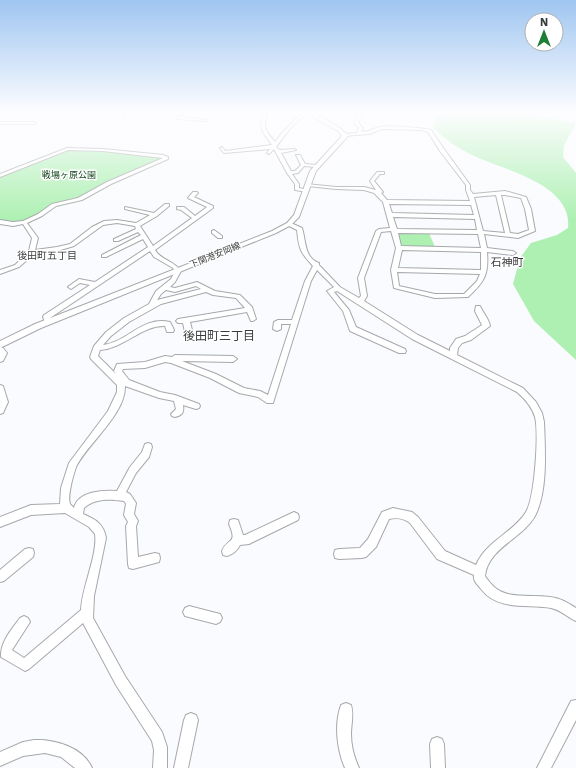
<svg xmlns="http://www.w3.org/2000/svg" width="576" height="768" viewBox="0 0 576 768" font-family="'Work Sans','Noto Sans JP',sans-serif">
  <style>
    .green { fill: #adf0b2 }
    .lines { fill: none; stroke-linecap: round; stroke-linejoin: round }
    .minor-casing { stroke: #a6a8aa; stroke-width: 2 }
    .major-casing { stroke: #a6a8aa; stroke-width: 2 }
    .minor { fill: #fff; fill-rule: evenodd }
    .major { fill: #fff; fill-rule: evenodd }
    .labels { text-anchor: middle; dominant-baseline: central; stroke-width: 3; stroke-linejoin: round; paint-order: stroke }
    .far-park-label { font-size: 9px; fill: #10441a; stroke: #fff }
    .far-street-label { font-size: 9px; fill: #3a3b3c; stroke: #fff }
    .far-neighbourhood-label { font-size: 10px; fill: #3a3b3c; stroke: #fff }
    .far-quarter-label { font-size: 11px; fill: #3a3b3c; stroke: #fff }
    .neighbourhood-label { font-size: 12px; fill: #3a3b3c; stroke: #fff }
  </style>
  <rect width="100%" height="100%" fill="#fafbfe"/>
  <g class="green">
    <path d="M464 112C502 112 540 113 576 124L564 145 563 157 576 173V360L534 321 513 284 520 258 531 243 557 235 568 228C573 184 503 170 472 155 458 148 444 139 433 127 438 110 449 113 464 112Z"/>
    <path d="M90 149 164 158 80 198 53 204 43 212 24 221 16 223 0 221V177L54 154 68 150Z"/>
    <path d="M400 232 429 233 435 247 404 246 401 245 398 234Z"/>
  </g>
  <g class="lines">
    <defs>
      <g id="minor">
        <path d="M129 112H134L126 117H124V115Z"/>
        <path d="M181 112H185L181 117 207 120 205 121 177 119Z"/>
        <path d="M264 112H268C262 127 265 130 275 142L282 133 302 113H309C296 119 285 135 276 147L280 150 294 149 296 150 281 153 291 171H295L301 165 296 155H300L305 164 316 165V167L304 166 298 173 292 174 299 184V188L308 190V192L295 190V184L287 173 274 149 269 154 267 153 270 149 224 153 220 148 222 147 225 151 272 145C262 131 258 129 264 112Z"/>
        <path d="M359 112H363L358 123 363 128 361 132C368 132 373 129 379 127 389 125 421 128 431 130L444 149 470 185V190L473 194 505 191 526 197 531 209 535 231 518 238 484 234 487 248 513 251 516 253 513 255 487 252C489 275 484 282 468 297L435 298 394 288 391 270 396 248 391 231 381 232 364 278 367 296 364 301 418 335 450 351V348L456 339 465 336 482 325 475 311 476 306H480C483 313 489 319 490 326L471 340 462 343 458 348 457 355 523 388 536 402 542 413 544 422C545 450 548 491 535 516 522 539 488 548 485 576 487 579 490 583 493 586 507 600 532 594 550 597 560 598 568 603 576 608V621C567 617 561 610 551 608 526 604 498 611 481 589 477 584 473 581 474 575L437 559 410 523C405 519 397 517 389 519L376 547 366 557 362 558 339 559 335 558 334 554 335 550 339 549 360 548 368 539 382 512 393 508 412 512 418 517 445 551 476 565C487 540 513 533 526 512 535 497 539 433 535 417 532 407 525 399 517 392L412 339 337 291 334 292 349 310 356 327 405 349 406 351 405 353H399L350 331 343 311 327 291 334 287 317 270 311 281 273 403H267L258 397 239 393 210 378 171 363 165 362 145 368 123 369 122 371 129 380 160 392 175 395 199 404 200 406 199 408 196 409 183 405C184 412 183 415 175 417L172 416 171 414 176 409 174 401 159 398 125 386C126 414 88 443 76 467 74 473 72 480 71 485 70 491 68 498 70 504L74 508C78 491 103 490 117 491L130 467 142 452 145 444 148 443 151 444 152 447 149 457 136 473 126 492 130 494 136 503 134 514 138 521 136 526 138 557 155 553 159 554 160 558 159 562 133 569 129 568 128 564 126 526 128 522 124 515 126 504 124 501C110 499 95 498 84 508L83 514C95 519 104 524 106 538L94 596 93 618 125 676 162 732 167 747V768H153L154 750 152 741 116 685 83 623 29 669 25 671 1 657C0 642 12 629 20 618L24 616 28 618 30 622 12 650 24 658 81 610C82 587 98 554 95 534L89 527 65 513 31 515 0 527V517L31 505 60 504 61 488 69 463 108 411 117 392V385L91 359 90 357 94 346 106 332 124 318 149 304 156 291 171 279 175 271 173 268 154 257 150 251 50 318 52 322 50 324H46L43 317 44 315 90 285 80 283 71 289 68 287 69 286 79 279 95 282 148 247 143 239 106 257H102V255L141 235 138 232 118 241H114V239L136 229 135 226 117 223 103 225 74 246 57 251 34 254 19 267 0 274V270L15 265 29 251 32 238 23 224 13 226 0 224V220L13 222 23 221 38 214 52 204 78 198 107 182 163 158 103 151 68 150 0 177V174L67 148 103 149 163 155 168 157V159L111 184 82 200 56 206 42 216 27 223 38 238 35 250 57 247 70 244 92 227 104 221 117 220 136 223 150 215 125 209V207L154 213 165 204H169V206L157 216 140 226 153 246 192 218 181 210 177 209V207H184L195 216 207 207 188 198 193 192H197L198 193 194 197 213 206V208L155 250C161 260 174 261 181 271L175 282 170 287 175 288 197 282 215 291 240 295 252 307 256 319 253 321H251L247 312 190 322 192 330 188 332H185L183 323H178L176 321 178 319 245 308 236 298 213 295 206 292 161 304 129 322 111 336 103 345C128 342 142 316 170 322L174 330 173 332H167L165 326C142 325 125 348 100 350L98 356 116 374 114 371 117 364 145 362 165 356 172 357 175 355 233 356 237 359 233 362 182 361 216 374 244 388 260 391 268 395 291 324H281V329L277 331 273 329 274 322 278 320H292L305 281 313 266C300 252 299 249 297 230L287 225V223H291L302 228C306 240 304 258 319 263V265L340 287 359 298 361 296 358 278 376 231 379 229 390 228 383 202 374 193 364 190 336 189 308 186 306 185V184L336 187H364L376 190 370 181 377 172H384V174H380L374 181 383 192 381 193 387 200 470 201 466 190V185L440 151 428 132 422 130 382 129 369 134 343 136 344 134 357 133 359 128 354 123ZM496 195 505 233 483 231 474 197ZM501 195H505L521 198 525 209 529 230 518 234 510 233ZM389 204 471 205 474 215 392 213ZM393 217 475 219 477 230 397 229ZM398 233 478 234 481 248 401 246ZM402 250 481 252V270L398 268ZM397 272 480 274 477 281 464 294H435L399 286ZM196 286 201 289 157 300 161 294 166 290 175 292Z"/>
        <path d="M0 122H34L36 123 34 124H0Z"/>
        <path d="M214 230 222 236V238H218L212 233V231Z"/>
        <path d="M0 347 3 348 7 353 3 361 0 362Z"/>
        <path d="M0 385 3 386 8 402 3 413 0 414Z"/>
        <path d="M294 512 298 514 299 517 298 520 249 544 240 545C237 551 233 554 227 556L223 555 222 551C228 537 238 545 229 524L230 520 234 519 238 520 243 535H245Z"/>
        <path d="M29 548 33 549 34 553 33 557 4 581 0 582V570L25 549Z"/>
        <path d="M189 606 220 614 222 618 220 622 216 624 185 616 183 612 185 608Z"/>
        <path d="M576 700V720L551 768H537L571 701Z"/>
        <path d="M346 703 351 705C354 714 351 725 351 734 351 746 354 757 359 768H345C337 750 334 724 341 705Z"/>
        <path d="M191 713 196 715 198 720 188 768H174L184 720 186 715Z"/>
        <path d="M437 737 442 739 444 744 445 768H431L430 744 432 739Z"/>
        <path d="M34 740C54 739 83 747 92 768H75L61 757 45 753 23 756 0 766V752L23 742Z"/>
      </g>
      <path id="major" d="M304 112C316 112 340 126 348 136L316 171 299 217 291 225 276 233 41 328 0 348V341L35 324 272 231 287 223 294 215 310 171 342 136 338 131Z"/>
    </defs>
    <use href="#minor" class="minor-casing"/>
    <use href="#major" class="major-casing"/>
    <use href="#minor" class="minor"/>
    <use href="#major" class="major"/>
  </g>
  <linearGradient id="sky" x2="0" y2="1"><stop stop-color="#9fc5f1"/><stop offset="0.51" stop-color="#fdfdff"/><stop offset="1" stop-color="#fdfdff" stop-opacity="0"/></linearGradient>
  <rect width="576" height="220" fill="url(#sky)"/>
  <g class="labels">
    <g class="far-park-label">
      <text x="69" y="175">戦場ヶ原公園</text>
    </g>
    <g class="far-street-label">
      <text transform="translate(215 255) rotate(-22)">下関港安岡線</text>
    </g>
    <g class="far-neighbourhood-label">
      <text x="47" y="255">後田町五丁目</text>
    </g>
    <g class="far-quarter-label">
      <text x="507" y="262">石神町</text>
    </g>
    <g class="neighbourhood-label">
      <text x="219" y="336">後田町三丁目</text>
    </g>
  </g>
  <g transform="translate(544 32)"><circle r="19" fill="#ffffff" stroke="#b0b1b1"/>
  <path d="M0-3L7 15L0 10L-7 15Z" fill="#1c7f33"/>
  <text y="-6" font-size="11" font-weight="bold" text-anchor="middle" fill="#3a3b3c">N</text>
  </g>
</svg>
